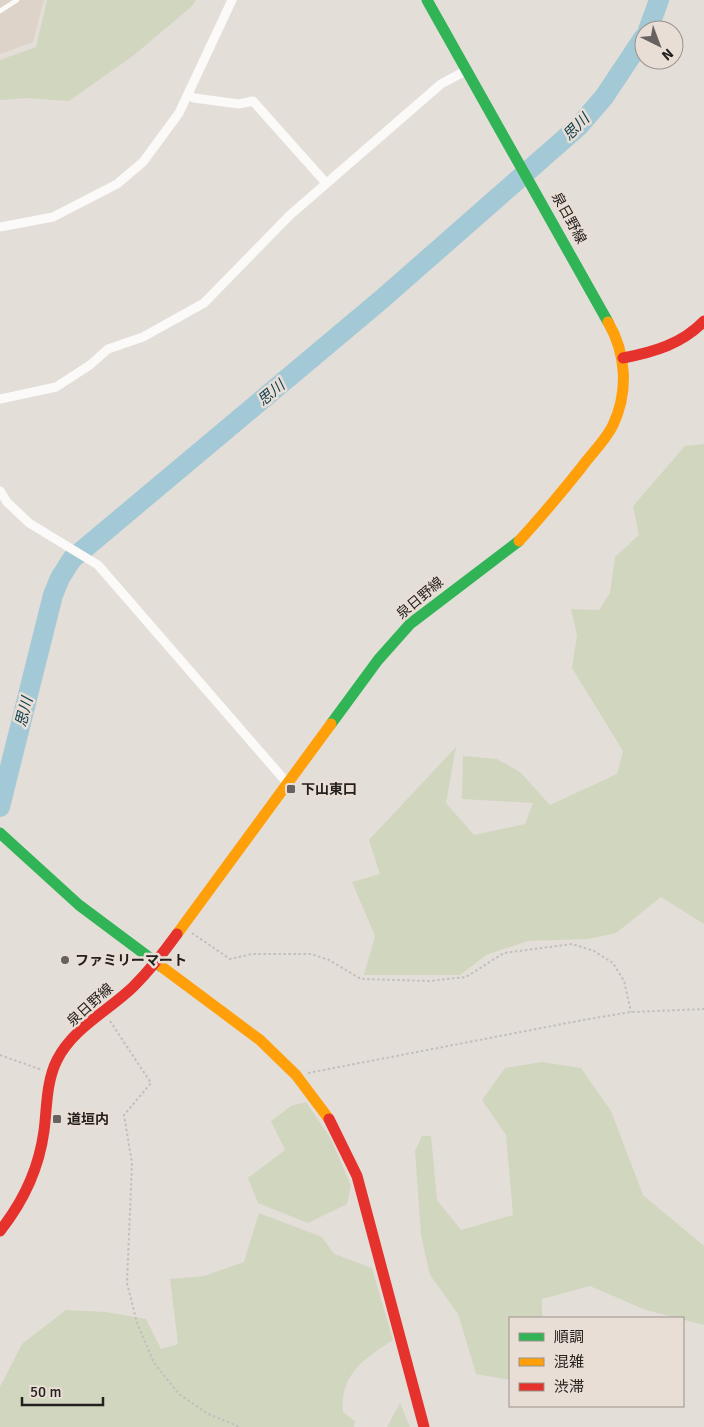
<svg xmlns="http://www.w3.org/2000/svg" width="704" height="1427" viewBox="0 0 704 1427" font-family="Signika,'Noto Sans JP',sans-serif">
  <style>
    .built { fill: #ded3c8 }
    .green { fill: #d1d6bf }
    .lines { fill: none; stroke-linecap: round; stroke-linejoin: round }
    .river { stroke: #a4c9d6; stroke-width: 20 }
    .path { stroke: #c1bfbd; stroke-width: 2; stroke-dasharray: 2.5 2.5; stroke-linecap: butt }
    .lane { stroke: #fbfaf9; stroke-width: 4.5 }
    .street { stroke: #fbfaf9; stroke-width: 9 }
    .fast { stroke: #30b455; stroke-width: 11 }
    .slow { stroke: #ff9f0a; stroke-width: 11 }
    .jam { stroke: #e5322d; stroke-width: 11 }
    .poi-dot { fill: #67625f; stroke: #e8ded5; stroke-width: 2 }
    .labels { text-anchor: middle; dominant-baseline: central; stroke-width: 5; stroke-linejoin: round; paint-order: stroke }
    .street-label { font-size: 14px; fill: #24201d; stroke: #e8ded5 }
    .poi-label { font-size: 14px; font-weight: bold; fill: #24201d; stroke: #e8ded5; text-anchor: start }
    .water-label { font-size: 15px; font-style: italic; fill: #0c3e4d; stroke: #e8ded5 }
  </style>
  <rect width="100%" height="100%" fill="#e4ded9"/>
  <path class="built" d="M0 0H44L33 42 0 54Z"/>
  <g class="green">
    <path d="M47 0H196L191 7 134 55 69 101 26 98 0 100V60L36 47Z"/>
    <path d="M704 444V924L661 897 616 933 588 939 528 941 486 955 460 975H364L375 936 352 882 380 874 369 840 456 747 446 803 474 835 525 824 533 803 462 799 463 756 497 759 520 772 550 805 617 774 623 751 572 668 577 635 571 609 599 610 610 593 615 557 639 535 633 506 685 446Z"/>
    <path d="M542 1062 581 1068 611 1111 643 1195 704 1246V1325L646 1310 590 1286 542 1299V1318H510V1380L476 1374 458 1314 430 1275 421 1235 415 1151 422 1136H431L437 1200 461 1230 513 1215 506 1135 482 1100 505 1068Z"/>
    <path d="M306 1102 331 1139 351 1186 347 1204 308 1223 258 1203 248 1178 285 1150 271 1121 291 1106Z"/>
    <path d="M259 1213 322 1237 334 1254 372 1268 393 1340C364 1359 340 1374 343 1412L355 1421 354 1427H0V1387L22 1344 66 1310 106 1312 146 1319 161 1349 178 1344 170 1279 204 1276 244 1262Z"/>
    <path d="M400 1403 410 1427H387Z"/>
  </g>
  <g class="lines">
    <g class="river">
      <path d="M648 30 659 0"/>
      <path d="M0 807 53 595 60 578 72 559 382 299 579 126 604 97 644 37"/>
    </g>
    <g class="path">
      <path d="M192 933 230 959 252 954H311L329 960 361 979 429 981 466 977 504 953 572 944 594 951 613 963 624 981 631 1012"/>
      <path d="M110 1021 151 1083 124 1115 132 1163 127 1283 137 1323 154 1363 179 1394 208 1414 240 1427"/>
      <path d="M0 1055 42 1070"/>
      <path d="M308 1073 583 1020 631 1012 704 1009"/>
    </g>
    <path class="lane" d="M0 11 17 0"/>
    <g class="street">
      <path d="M188 95 194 98 239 104 253 101 326 183"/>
      <path d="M0 227 53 217 117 184 143 162 179 113 232 0"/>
      <path d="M0 399 56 387 90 365 108 349 143 337 204 303 290 215 441 84 467 70"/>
      <path d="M0 491 7 502 29 523 98 565 288 784"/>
    </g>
    <g class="fast">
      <path d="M427 0 608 322"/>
      <path d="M331 724 378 660 410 624 519 541"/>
      <path d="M0 833 79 905 162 967"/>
    </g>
    <g class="slow">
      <path d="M519 541C541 517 561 493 581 468 591 454 606 440 613 425 629 391 626 353 608 322"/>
      <path d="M177 934 331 724"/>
      <path d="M162 967 260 1040 296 1075 329 1119"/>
    </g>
    <g class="jam">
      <path d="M623 358C654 352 682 344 704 321"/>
      <path d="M329 1119 357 1176 424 1427"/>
      <path d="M0 1231C23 1202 39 1168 44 1131 47 1108 46 1082 57 1060 73 1028 108 1011 133 987 149 971 164 952 177 934"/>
    </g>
  </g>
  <g class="poi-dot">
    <rect x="286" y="784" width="10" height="10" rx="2.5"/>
    <circle cx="65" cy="960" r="5"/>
    <rect x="52" y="1114" width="10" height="10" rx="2.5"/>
  </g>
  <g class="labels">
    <g class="street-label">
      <text transform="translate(569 218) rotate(61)">泉日野線</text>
      <text transform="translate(420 598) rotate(-40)">泉日野線</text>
      <text transform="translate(90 1005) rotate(-42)">泉日野線</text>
    </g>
    <g class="poi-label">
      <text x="301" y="789">下山東口</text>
      <text x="75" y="960">ファミリーマート</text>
      <text x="67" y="1119">道垣内</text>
    </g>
    <g class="water-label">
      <text transform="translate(576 127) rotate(-45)">思川</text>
      <text transform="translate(271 393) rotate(-40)">思川</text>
      <text transform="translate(24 712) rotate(-76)">思川</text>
    </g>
  </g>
  <rect x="509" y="1317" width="175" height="90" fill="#e8ded5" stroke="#9a928b"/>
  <rect x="519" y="1333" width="25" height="8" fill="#30b455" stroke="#9a928b"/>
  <text x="554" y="1342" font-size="15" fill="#24201d">順調</text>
  <rect x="519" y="1358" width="25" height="8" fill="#ff9f0a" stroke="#9a928b"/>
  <text x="554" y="1367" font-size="15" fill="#24201d">混雑</text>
  <rect x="519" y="1383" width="25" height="8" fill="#e5322d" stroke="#9a928b"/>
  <text x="554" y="1392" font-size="15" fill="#24201d">渋滞</text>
  <g transform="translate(659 45) rotate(138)"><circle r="24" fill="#e8ded5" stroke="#9a928b"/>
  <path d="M0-4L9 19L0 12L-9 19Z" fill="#67625f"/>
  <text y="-8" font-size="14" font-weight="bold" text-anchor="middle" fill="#24201d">N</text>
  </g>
  <path d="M22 1397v8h81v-8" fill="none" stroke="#24201d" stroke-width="2.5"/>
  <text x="30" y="1397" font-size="15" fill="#24201d" stroke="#e8ded5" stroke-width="4" paint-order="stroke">50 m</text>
</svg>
